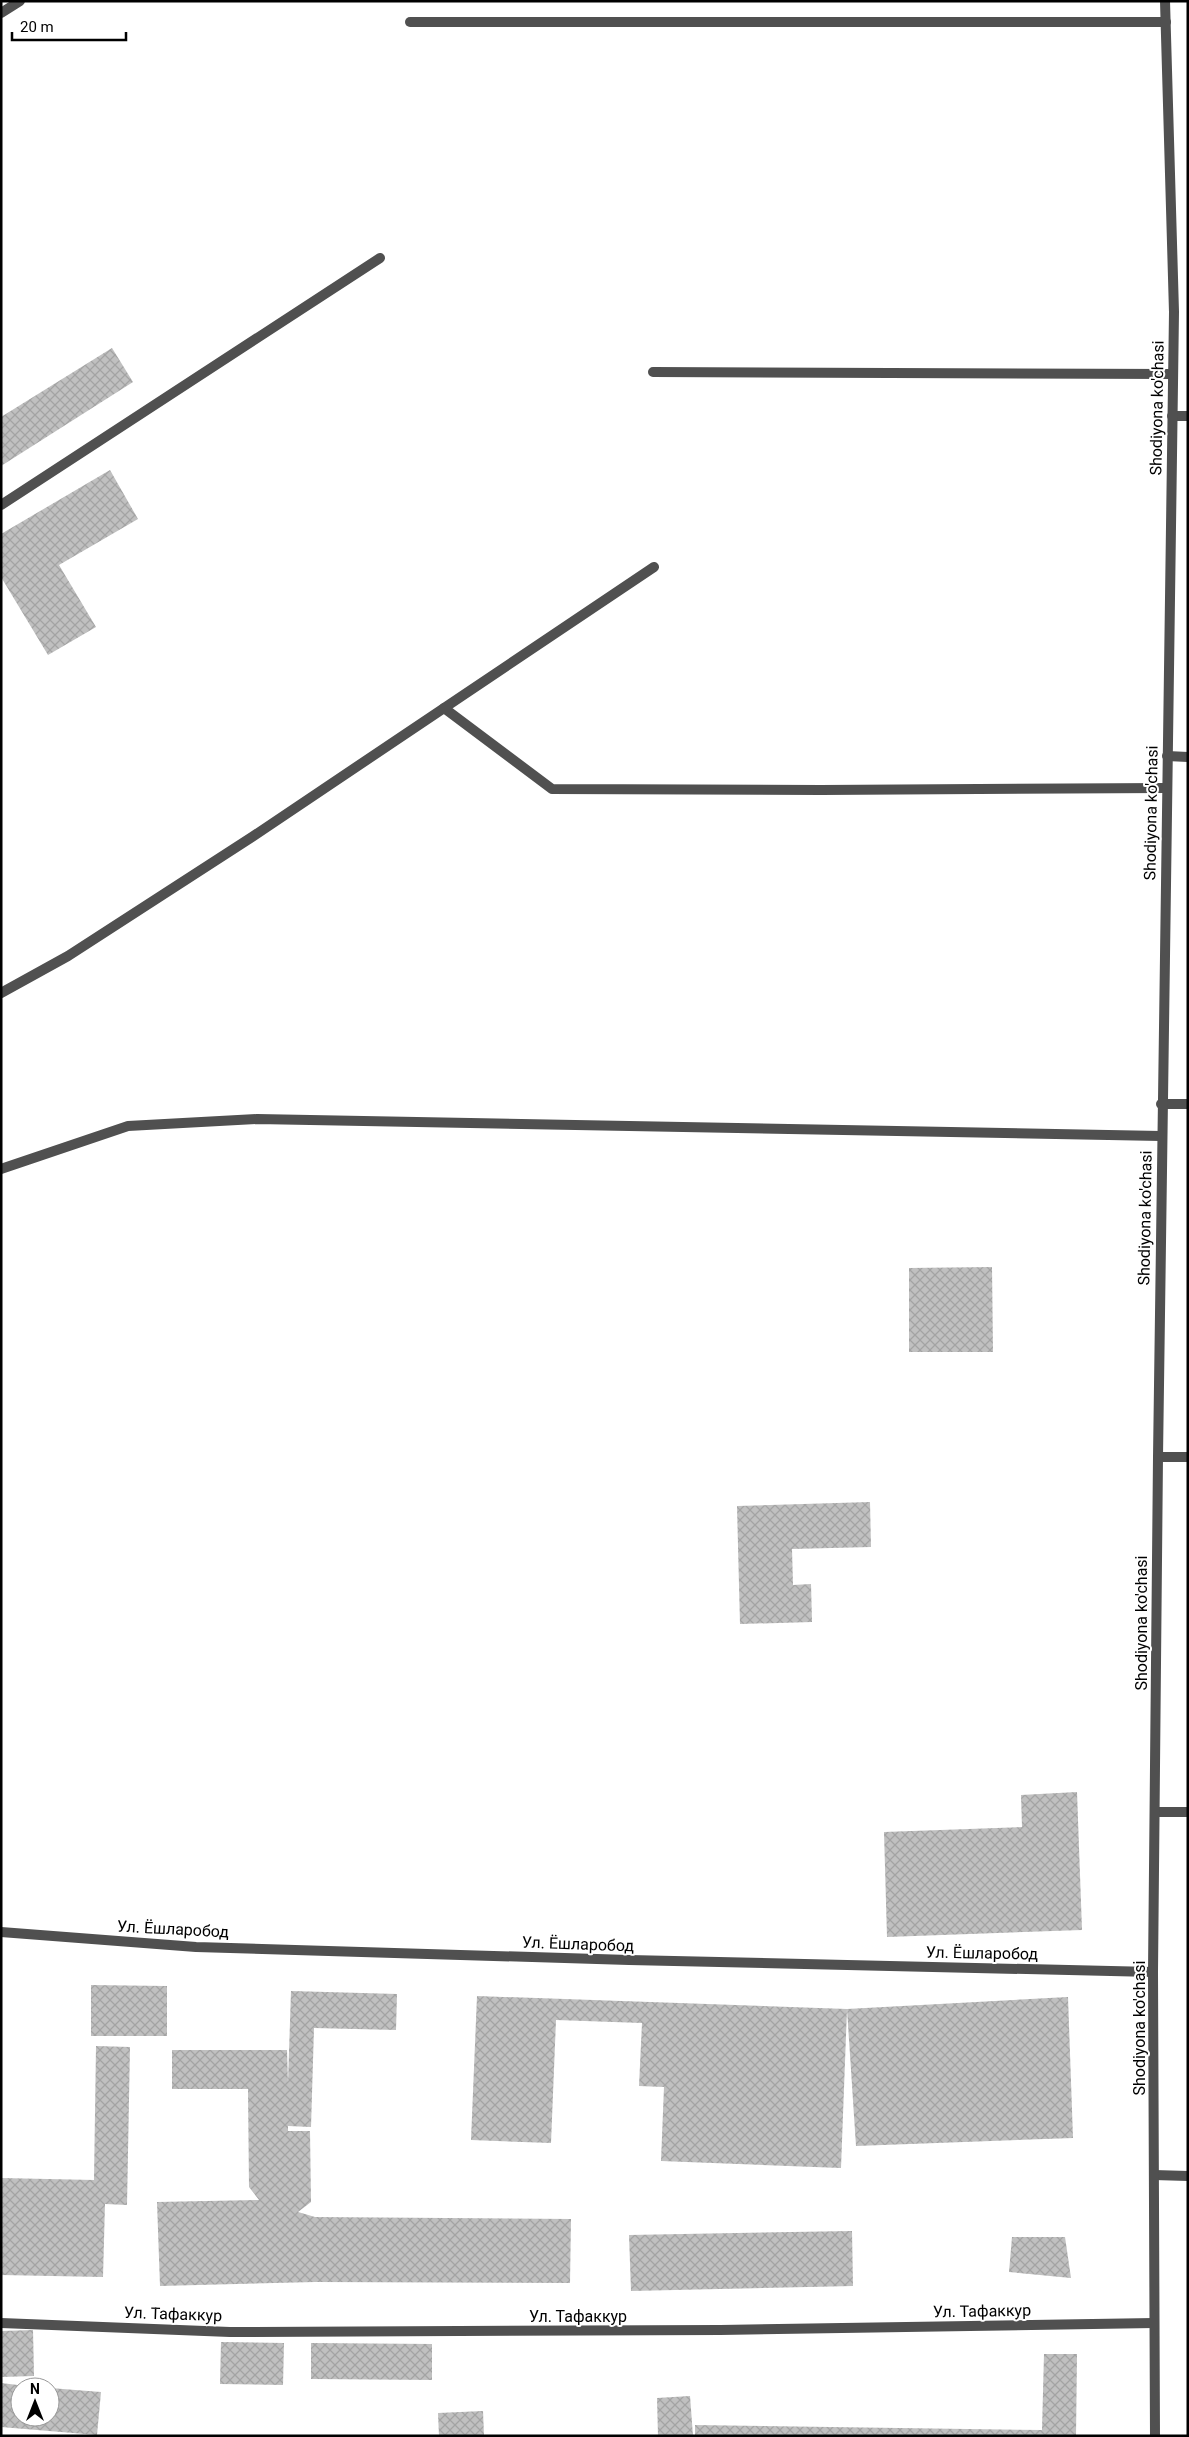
<svg xmlns="http://www.w3.org/2000/svg" width="1189" height="2437" viewBox="0 0 1189 2437" font-family="Roboto,sans-serif">
  <style>
    .building { fill: url(#building-cross-hatch) }
    .lines { fill: none; stroke-linecap: round; stroke-linejoin: round }
    .street { stroke: #505050; stroke-width: 10 }
    .labels { text-anchor: middle; dominant-baseline: central; stroke-width: 4; stroke-linejoin: round; paint-order: stroke }
    .street-label { font-size: 16px; fill: #000; stroke: #fff }
  </style>
  <defs>
    <pattern id="building-cross-hatch" width="8" height="8" patternUnits="userSpaceOnUse" patternTransform="scale(1.25)"><rect width="8" height="8" fill="#c0c0c0"/><path d="M0 0l8 8M0 8l8-8" fill="none" stroke="#a3a3a3"/></pattern>
  </defs>
  <rect width="100%" height="100%" fill="#fff"/>
  <g class="building">
    <path d="M112 348 133 382 1 466V417Z"/>
    <path d="M110 470 138 519 59 565 96 627 48 655 1 577V534Z"/>
    <path d="M992 1267 993 1352H909V1268Z"/>
    <path d="M870 1502 871 1547 792 1549 793 1585 811 1584 812 1622 740 1624 737 1506Z"/>
    <path d="M1077 1792 1082 1930 887 1937 884 1832 1022 1827 1021 1795Z"/>
    <path d="M91 1985 167 1986V2036H91Z"/>
    <path d="M291 1991 397 1994 396 2030 314 2028 311 2127 288 2126V2131H310L311 2202 298 2212 315 2217 571 2219 570 2283 315 2282 160 2286 157 2202 259 2200 249 2187 248 2089H172V2050H287L288 2083Z"/>
    <path d="M477 1996 847 2009 841 2168 661 2161 664 2087 639 2086 642 2023 556 2020 551 2143 471 2140Z"/>
    <path d="M1068 1997 1073 2138 856 2146 847 2009Z"/>
    <path d="M96 2046 130 2047 127 2205 105 2204 103 2277 1 2275V2178L94 2180Z"/>
    <path d="M852 2231 853 2286 631 2291 629 2235Z"/>
    <path d="M1012 2237H1065L1071 2278 1009 2272Z"/>
    <path d="M33 2330 34 2376 1 2377V2331Z"/>
    <path d="M221 2342 284 2343 283 2385 220 2384Z"/>
    <path d="M311 2343 432 2344V2380L311 2379Z"/>
    <path d="M1044 2354H1077L1076 2436H695V2425L1042 2430Z"/>
    <path d="M1 2383 26 2386 20 2387V2417H50V2388L101 2392 97 2435 1 2427Z"/>
    <path d="M690 2396 693 2436H658L657 2398Z"/>
    <path d="M483 2411 484 2436H439L438 2413Z"/>
  </g>
  <g class="lines">
    <g class="street">
      <path d="M1 13 20 1"/>
      <path d="M410 22H1166"/>
      <path d="M653 372 1173 374"/>
      <path d="M1172 416H1188"/>
      <path d="M1 505 380 258"/>
      <path d="M444 708 552 789 821 790 1166 788"/>
      <path d="M1167 756 1188 757"/>
      <path d="M1 993 68 956 252 837 654 567"/>
      <path d="M1161 1104H1188"/>
      <path d="M1 1169 128 1126 257 1119 1161 1136"/>
      <path d="M1158 1457H1188"/>
      <path d="M1155 1812H1188"/>
      <path d="M1 1932 196 1947 629 1960 1153 1972"/>
      <path d="M1154 2175 1188 2176"/>
      <path d="M1 2323 230 2332 720 2330 1154 2323"/>
      <path d="M1155 2436 1153 1972 1158 1457 1174 312 1165 1"/>
    </g>
  </g>
  <g class="labels">
    <g class="street-label">
      <text transform="translate(1157 408) rotate(-89)">Shodiyona ko'chasi</text>
      <text transform="translate(1151 813) rotate(-89)">Shodiyona ko'chasi</text>
      <text transform="translate(1145 1218) rotate(-89)">Shodiyona ko'chasi</text>
      <text transform="translate(1141 1623) rotate(-90)">Shodiyona ko'chasi</text>
      <text transform="translate(173 1929) rotate(3)">Ул. Ёшларобод</text>
      <text transform="translate(578 1944) rotate(2)">Ул. Ёшларобод</text>
      <text transform="translate(982 1953) rotate(1)">Ул. Ёшларобод</text>
      <text transform="translate(1139 2028) rotate(-90)">Shodiyona ko'chasi</text>
      <text transform="translate(982 2311) rotate(-1)">Ул. Тафаккур</text>
      <text transform="translate(173 2314) rotate(2)">Ул. Тафаккур</text>
      <text x="578" y="2316">Ул. Тафаккур</text>
    </g>
  </g>
  <rect width="1189" height="2437" fill="none" stroke="#000000" stroke-width="5"/>
  <g transform="translate(35 2402)"><circle r="24" fill="#ffffff" stroke="#999999"/>
  <path d="M0-4L9 19L0 12L-9 19Z" fill="#000000"/>
  <text y="-8" font-size="14" font-weight="bold" text-anchor="middle" fill="#000000">N</text>
  </g>
  <path d="M12 32v8h114v-8" fill="none" stroke="#000000" stroke-width="2.5"/>
  <text x="20" y="32" font-size="15" fill="#000000" stroke="#ffffff" stroke-width="4" paint-order="stroke">20 m</text>
</svg>
